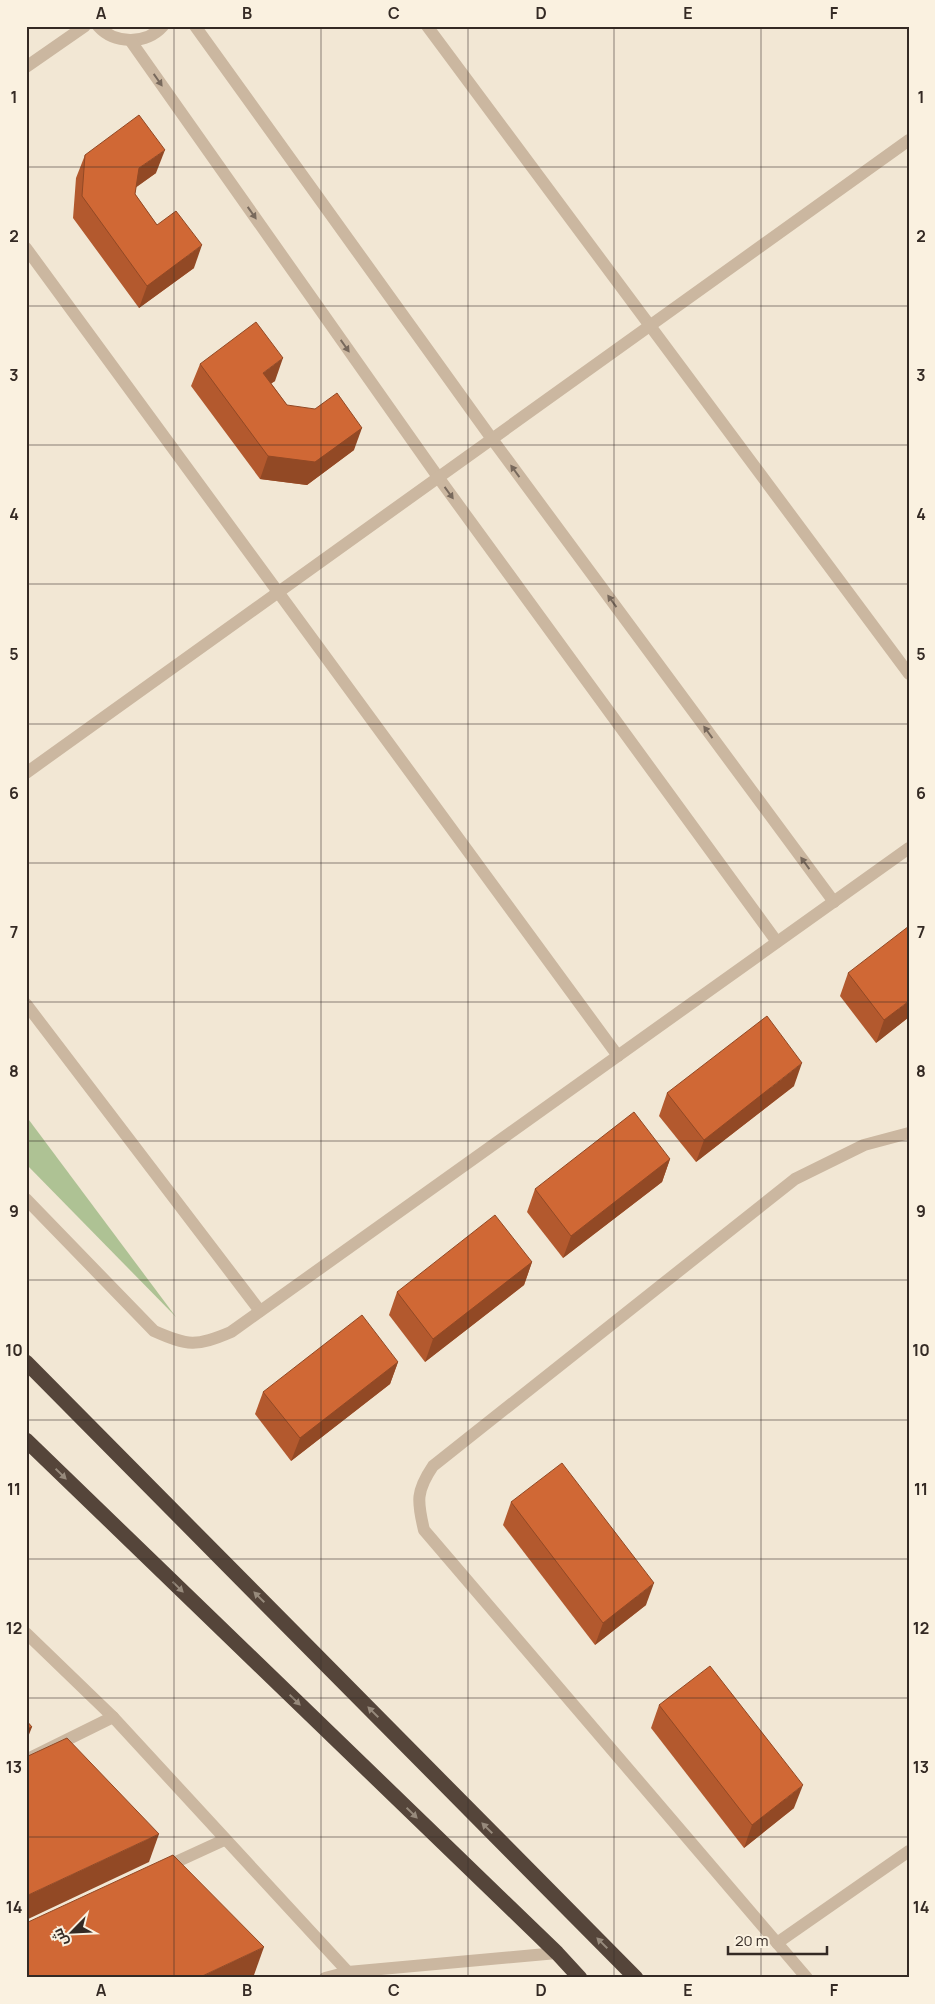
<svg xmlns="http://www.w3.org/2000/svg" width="935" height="2004" viewBox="0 0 935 2004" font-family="Manrope,Cairo,sans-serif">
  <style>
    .green { fill: #aec294 }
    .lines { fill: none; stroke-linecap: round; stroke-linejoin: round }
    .minor { stroke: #cbb7a0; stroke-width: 12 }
    .highway { stroke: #55453a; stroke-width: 15 }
    .wall { fill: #b3592e }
    .shaded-wall { fill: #924925 }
    .building { fill: #d06835; stroke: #924925 }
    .oneway { fill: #78695c }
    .oneway2 { fill: #978a7c }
    .grid { fill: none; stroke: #342a24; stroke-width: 1; stroke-opacity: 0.55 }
    .neatline { fill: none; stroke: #342a24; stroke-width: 2 }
    .grid-label { font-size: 16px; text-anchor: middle; font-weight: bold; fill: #342a24 }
  </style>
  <rect width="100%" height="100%" fill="#f2e7d4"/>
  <path class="green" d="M26 1116 176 1317 26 1164Z"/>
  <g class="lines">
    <g class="minor">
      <path d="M98 26C114 44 146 45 163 26"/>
      <path d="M195 26 492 439 834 902"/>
      <path d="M427 26 909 674"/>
      <path d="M130 40 438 477 777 942"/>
      <path d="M26 67 85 26"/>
      <path d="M26 248 618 1056"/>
      <path d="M26 773 909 140"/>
      <path d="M26 1004 260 1311"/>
      <path d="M26 1199 154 1331C188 1346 196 1347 231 1332L909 848"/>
      <path d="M26 1633 113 1717 348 1972"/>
      <path d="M26 1760 113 1717"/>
      <path d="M163 1868 224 1840"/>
      <path d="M777 1943 909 1851"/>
      <path d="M325 1978 348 1972 557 1953"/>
      <path d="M807 1978 424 1530C417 1501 416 1491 433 1466L795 1179 864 1145 909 1133"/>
    </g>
    <g class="highway">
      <path d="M26 1362 636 1978"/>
      <path d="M26 1440 557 1953 580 1978"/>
    </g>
  </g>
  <g class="wall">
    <path d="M85 155 156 173 136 187 135 194 157 225 194 268 139 308 73 218 76 178Z"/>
    <path d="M200 364 275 381 271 383 287 405 354 450 307 485 260 479 191 386Z"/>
    <path d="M848 973 909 1017 876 1043 840 996Z"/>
    <path d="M794 1086 696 1162 659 1116 667 1093Z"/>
    <path d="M670 1159 662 1182 563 1258 527 1212 535 1189Z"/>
    <path d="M532 1262 524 1285 425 1362 389 1315 397 1292Z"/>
    <path d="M398 1362 390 1384 291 1461 255 1414 263 1392Z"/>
    <path d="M511 1502 646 1605 595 1645 503 1525Z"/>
    <path d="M659 1705 794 1808 744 1848 651 1728Z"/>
  </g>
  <g class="shaded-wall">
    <path d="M165 150 156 173 131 191 139 168Z"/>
    <path d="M202 245 194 268 139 308 147 286Z"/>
    <path d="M283 358 275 381 255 395 263 373Z"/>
    <path d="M362 428 354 450 307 485 260 479 268 456Z"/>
    <path d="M909 1001V1017L876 1043 884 1020Z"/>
    <path d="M802 1063 794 1086 696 1162 704 1140Z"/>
    <path d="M670 1159 662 1182 563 1258 571 1236Z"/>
    <path d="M532 1262 524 1285 425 1362 433 1339Z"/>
    <path d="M398 1362 390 1384 291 1461 300 1438Z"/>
    <path d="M654 1583 646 1605 595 1645 603 1623Z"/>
    <path d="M32 1727 26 1742V1729Z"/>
    <path d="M803 1785 794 1808 744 1848 752 1825Z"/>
    <path d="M159 1834 149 1862 26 1920V1896Z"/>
    <path d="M264 1947 254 1975 248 1978H198Z"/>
  </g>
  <g class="building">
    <path d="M139 115 165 150 139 168 135 194 157 225 176 211 202 245 147 286 82 196 85 155Z"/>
    <path d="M256 322 283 358 263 373 287 405 315 409 337 393 362 428 315 462 268 456 200 364Z"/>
    <path d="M909 926V1001L884 1020 848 973Z"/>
    <path d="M767 1016 802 1063 704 1140 667 1093Z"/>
    <path d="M634 1112 670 1159 571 1236 535 1189Z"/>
    <path d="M495 1215 532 1262 433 1339 397 1292Z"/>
    <path d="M362 1315 398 1362 300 1438 263 1392Z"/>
    <path d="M562 1463 654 1583 603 1623 511 1502Z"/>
    <path d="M710 1666 803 1785 752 1825 659 1705Z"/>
    <path d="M26 1720 32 1727 26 1729Z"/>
    <path d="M67 1738 159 1834 26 1896V1757Z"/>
    <path d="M173 1855 264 1947 198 1978H26V1923Z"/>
  </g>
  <defs><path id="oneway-solid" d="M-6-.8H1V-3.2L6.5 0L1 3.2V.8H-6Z" transform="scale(1.25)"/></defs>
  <g class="oneway">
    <use href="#oneway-solid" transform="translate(158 80) rotate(55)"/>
    <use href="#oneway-solid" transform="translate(252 213) rotate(55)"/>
    <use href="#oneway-solid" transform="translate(345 346) rotate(55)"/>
    <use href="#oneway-solid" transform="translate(515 471) rotate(-126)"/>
    <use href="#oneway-solid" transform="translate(449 493) rotate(54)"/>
    <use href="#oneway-solid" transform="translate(612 601) rotate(-126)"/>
    <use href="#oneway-solid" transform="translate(708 732) rotate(-126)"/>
    <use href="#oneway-solid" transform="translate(805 863) rotate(-126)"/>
  </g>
  <g class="oneway2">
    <use href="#oneway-solid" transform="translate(61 1474) rotate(44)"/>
    <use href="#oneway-solid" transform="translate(178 1587) rotate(44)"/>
    <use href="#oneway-solid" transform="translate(259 1597) rotate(-135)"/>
    <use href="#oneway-solid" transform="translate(295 1700) rotate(44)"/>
    <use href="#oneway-solid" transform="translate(373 1712) rotate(-135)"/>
    <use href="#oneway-solid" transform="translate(412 1813) rotate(44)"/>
    <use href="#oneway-solid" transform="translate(487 1828) rotate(-135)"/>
    <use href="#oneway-solid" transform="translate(602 1943) rotate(-135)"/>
  </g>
  <path class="grid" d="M174 26V1978M321 26V1978M468 26V1978M614 26V1978M761 26V1978M26 167H909M26 306H909M26 445H909M26 584H909M26 724H909M26 863H909M26 1002H909M26 1141H909M26 1280H909M26 1420H909M26 1559H909M26 1698H909M26 1837H909"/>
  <rect width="935" height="2004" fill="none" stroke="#faf1e0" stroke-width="55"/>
  <g transform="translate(72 1932) rotate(246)" stroke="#faf1e0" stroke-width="4" paint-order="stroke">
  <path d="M0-4L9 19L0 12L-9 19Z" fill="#342a24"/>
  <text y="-8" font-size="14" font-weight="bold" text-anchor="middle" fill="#342a24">ش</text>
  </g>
  <path d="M728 1946v8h99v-8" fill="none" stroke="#342a24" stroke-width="2.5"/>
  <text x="735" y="1946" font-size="15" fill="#342a24" stroke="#faf1e0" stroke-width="4" paint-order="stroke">20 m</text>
  <rect x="28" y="28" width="880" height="1948" class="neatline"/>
  <g class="grid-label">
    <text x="101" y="19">A</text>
    <text x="247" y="19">B</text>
    <text x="394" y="19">C</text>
    <text x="541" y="19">D</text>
    <text x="688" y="19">E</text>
    <text x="834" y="19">F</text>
    <text x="14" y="103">1</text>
    <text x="921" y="103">1</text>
    <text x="14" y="242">2</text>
    <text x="921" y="242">2</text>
    <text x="14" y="381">3</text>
    <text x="921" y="381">3</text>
    <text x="14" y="520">4</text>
    <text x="921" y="520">4</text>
    <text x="14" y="660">5</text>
    <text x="921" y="660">5</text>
    <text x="14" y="799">6</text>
    <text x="921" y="799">6</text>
    <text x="14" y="938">7</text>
    <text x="921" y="938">7</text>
    <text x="14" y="1077">8</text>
    <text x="921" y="1077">8</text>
    <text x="14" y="1217">9</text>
    <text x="921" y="1217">9</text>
    <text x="14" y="1356">10</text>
    <text x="921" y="1356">10</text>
    <text x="14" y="1495">11</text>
    <text x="921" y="1495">11</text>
    <text x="14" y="1634">12</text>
    <text x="921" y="1634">12</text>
    <text x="14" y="1773">13</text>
    <text x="921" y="1773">13</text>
    <text x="14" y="1913">14</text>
    <text x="921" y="1913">14</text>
    <text x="101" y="1996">A</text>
    <text x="247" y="1996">B</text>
    <text x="394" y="1996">C</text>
    <text x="541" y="1996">D</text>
    <text x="688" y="1996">E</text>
    <text x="834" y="1996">F</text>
  </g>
</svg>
